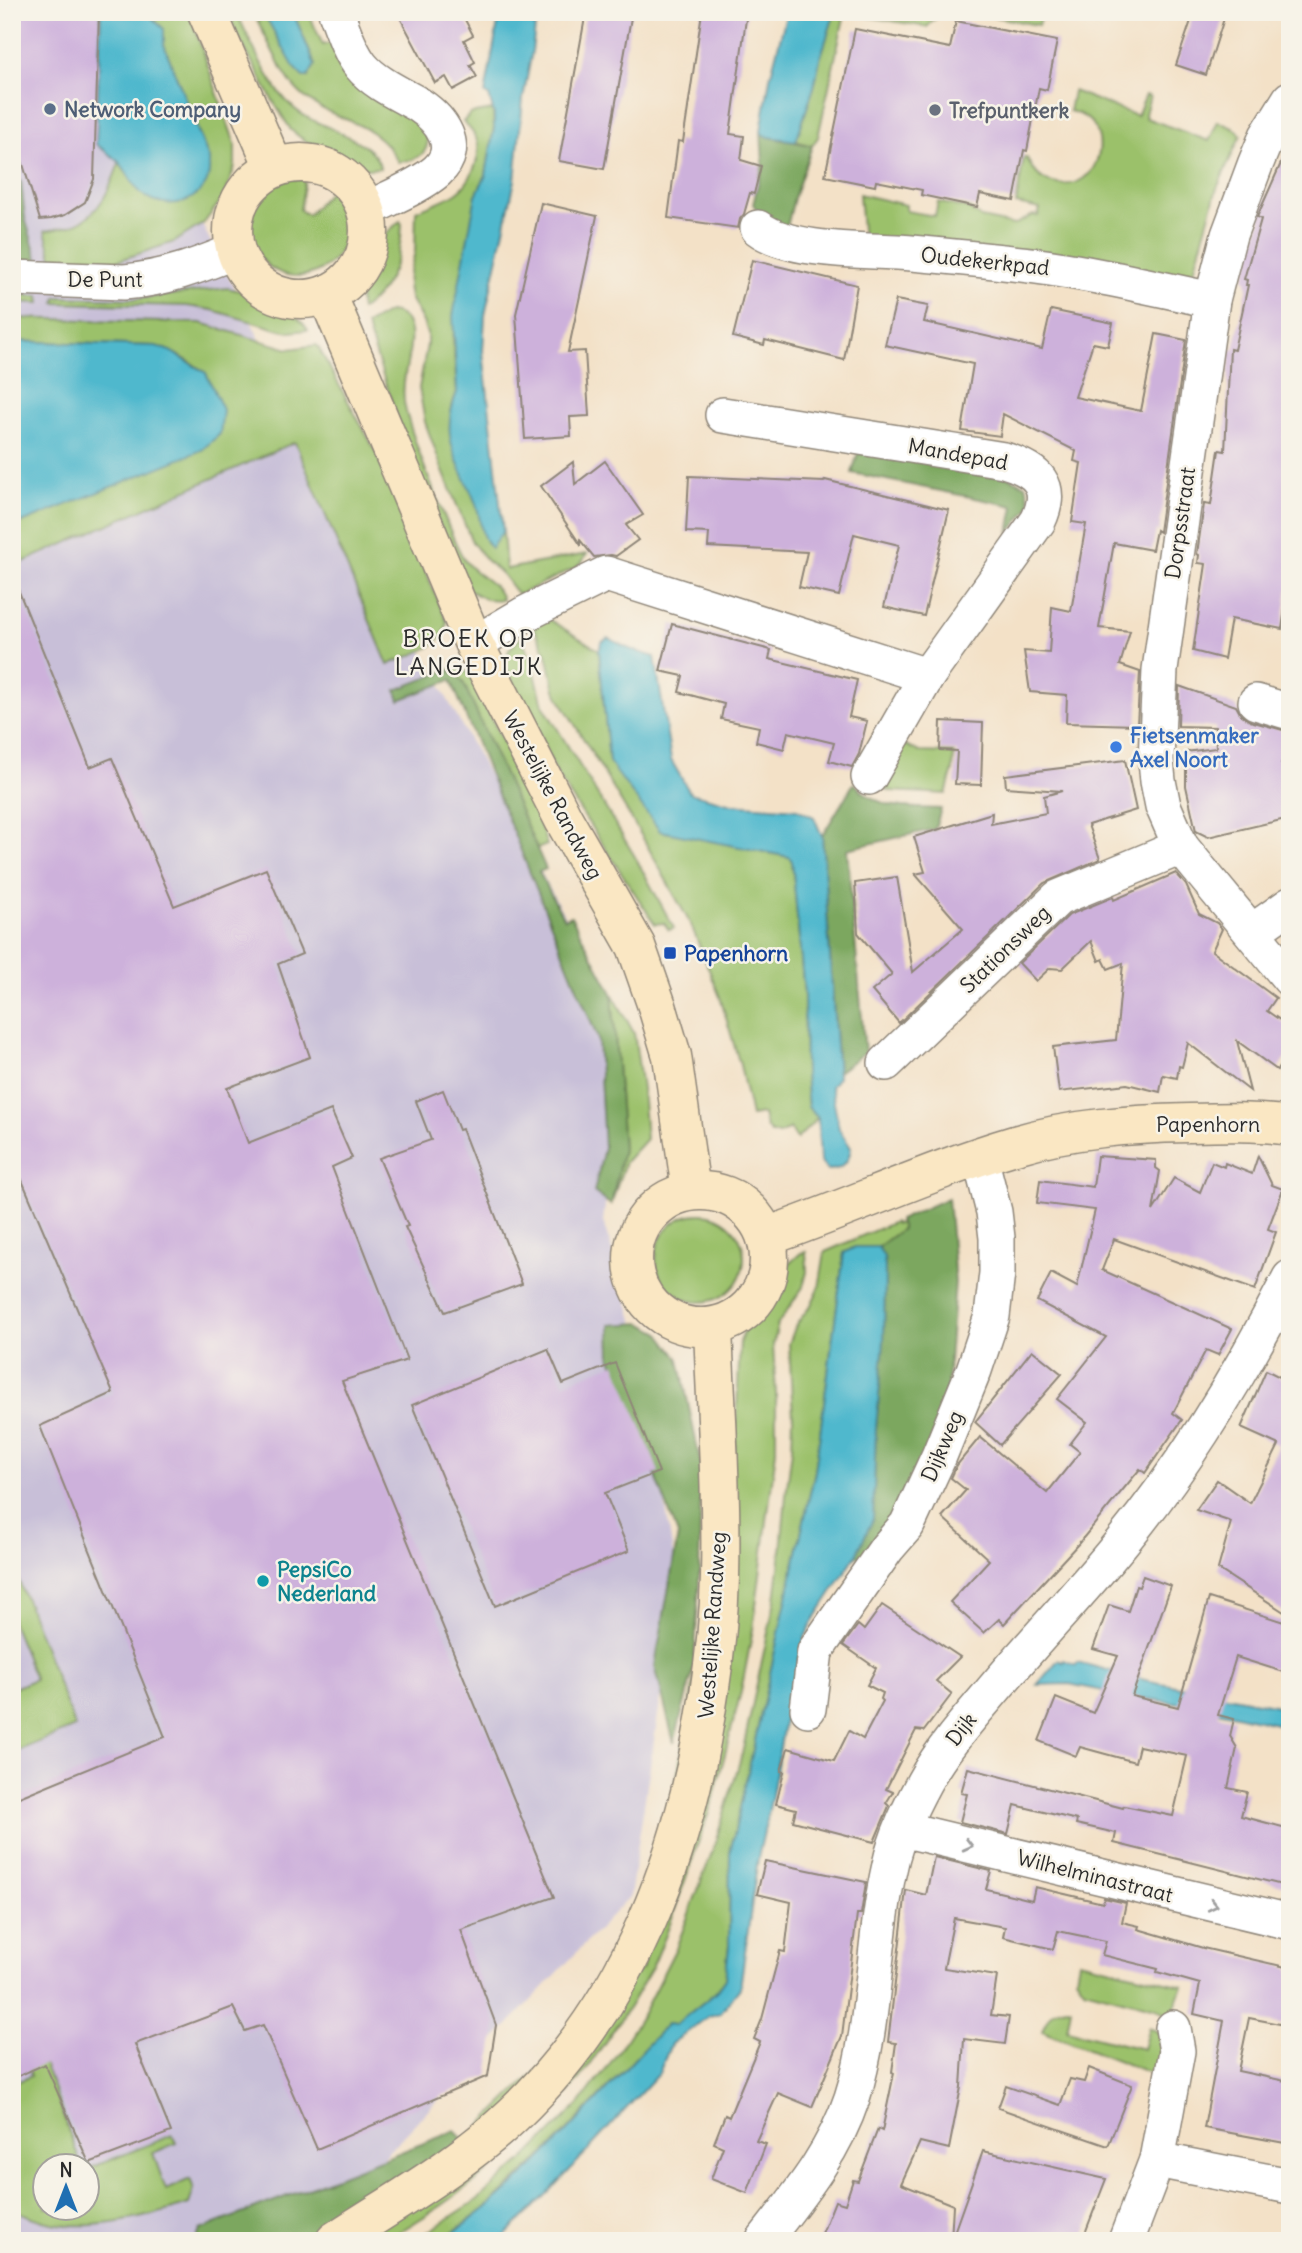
<svg xmlns="http://www.w3.org/2000/svg" width="1302" height="2253" viewBox="0 0 1302 2253" font-family="Delius,sans-serif">
  <style>
    .industrial { fill: #c8bfd8; fill-rule: evenodd }
    .green { fill: #9bc16b; stroke: #63764b; stroke-width: 2 }
    .forest { fill: #7ca75f; stroke: #546945; stroke-width: 2 }
    .water { fill: #4fb8cd; stroke: #3d727c; stroke-width: 2 }
    .building { fill: #cdb1db }
    .lines { fill: none; stroke-linecap: round; stroke-linejoin: round }
    .street-casing { stroke: #8f8679; stroke-width: 38 }
    .secondary-casing { stroke: #8f8679; stroke-width: 41 }
    .street { stroke: #fff; stroke-width: 35 }
    .secondary { stroke: #fae7c3; stroke-width: 38 }
    .oneway { stroke: #a0a0a0 }
    .service-dot { fill: #5c6f8a; stroke: #f7f3e8; stroke-width: 2.5 }
    .worship-dot { fill: #6b7280; stroke: #f7f3e8; stroke-width: 2.5 }
    .shop-dot { fill: #3f7fe0; stroke: #f7f3e8; stroke-width: 2.5 }
    .transit-dot { fill: #1a4fb4; stroke: #f7f3e8; stroke-width: 2.5 }
    .culture-dot { fill: #0f9aa8; stroke: #f7f3e8; stroke-width: 2.5 }
    .labels { text-anchor: middle; dominant-baseline: central; stroke-width: 5; stroke-linejoin: round; paint-order: stroke }
    .service-label { font-size: 21px; font-weight: bold; fill: #4e5e75; stroke: #f7f3e8; text-anchor: start }
    .worship-label { font-size: 21px; font-weight: bold; fill: #5b616d; stroke: #f7f3e8; text-anchor: start }
    .street-label { font-size: 21px; fill: #2b2b2b; stroke: #f7f3e8 }
    .shop-label { font-size: 21px; font-weight: bold; fill: #366cbe; stroke: #f7f3e8; text-anchor: start }
    .transit-label { font-size: 21px; font-weight: bold; fill: #164399; stroke: #f7f3e8; text-anchor: start }
    .culture-label { font-size: 21px; font-weight: bold; fill: #0d838f; stroke: #f7f3e8; text-anchor: start }
    .quarter-label { font-size: 24px; letter-spacing: 2px; fill: #2b2b2b; stroke: #f7f3e8 }
  </style>
  <rect width="100%" height="100%" fill="#f7f3e8"/>
  <filter id="ink" filterUnits="userSpaceOnUse"><feTurbulence type="fractalNoise" baseFrequency=".0143" numOctaves="2"/><feDisplacementMap in="SourceGraphic" scale="14" xChannelSelector="R" yChannelSelector="G"/><feConvolveMatrix kernelMatrix="1 2 1 2 8 2 1 2 1" color-interpolation-filters="sRGB"/></filter>
  <filter id="wash" filterUnits="userSpaceOnUse"><feTurbulence type="fractalNoise" baseFrequency=".00686" numOctaves="4" result="noise"/><feDisplacementMap in="SourceGraphic" scale="28" xChannelSelector="R" yChannelSelector="G"/><feGaussianBlur stdDeviation="1.57" result="paint"/><feColorMatrix in="noise" values="0 0 0 0 0 0 0 0 0 0 0 0 0 0 0 0 0 1.4 0 .05"/><feComposite in="paint" operator="in"/></filter>
  <g filter="url(#wash)">
    <rect width="100%" height="100%" fill="#f3e1c7"/>
    <path class="industrial" d="M12 12H109L171 163 354 526 597 976 617 1112 603 1221 639 1339 678 1585 630 1896 353 2189 272 2241H12ZM46 2166H88V2208H46Z"/>
    <g class="green">
      <path d="M150 12H189L235 144V166L225 195 204 223 174 242 114 262 54 265 45 231C54 229 65 228 73 225 101 214 110 188 119 163L141 193 209 158 164 45C165 20 157 29 150 12Z"/>
      <path d="M225 12H236C253 45 271 95 303 115 324 128 378 142 380 168L368 169 360 167 305 141 291 130 273 101Z"/>
      <path d="M253 12H263L308 77 315 65 293 12H308L323 45 333 42 423 124C434 148 424 160 398 162 375 116 331 124 299 92 282 76 265 34 253 12Z"/>
      <path d="M835 12H902L925 16 929 12H942L927 27 845 13 818 137 812 146 796 141 814 87 820 59Z"/>
      <path d="M970 12H1011L1022 14 1023 12H1043L1048 18 1040 19 1038 25Z"/>
      <path d="M1073 91 1137 116 1146 95 1150 96 1145 114 1146 118 1209 141 1218 121 1237 130 1241 135 1217 188 1192 278 863 242 859 194 906 205V211L935 216 938 202 970 209 981 218 1014 225 1033 215 1038 216 1040 209 1016 204 1024 157 1027 158C1032 170 1040 180 1053 183 1102 196 1120 120 1069 111Z"/>
      <path d="M493 110 494 128 486 175 476 195 453 338 457 392C438 437 464 465 477 507 481 522 482 534 491 547L503 531 506 569 587 554 582 562 575 568 518 595 502 574 486 560 472 542 442 469 425 422 419 388 427 345V334L423 322 410 298 408 285 409 274 415 252 416 211C429 205 445 200 456 193 470 184 480 160 478 144 476 135 470 128 463 122L470 114Z"/>
      <path d="M289 179H305L300 210 308 215 330 191C344 205 349 223 344 241 340 254 332 264 320 270 260 301 211 202 289 179Z"/>
      <path d="M400 221 402 224C401 258 390 290 361 310 356 293 372 251 384 237 388 231 394 226 400 221Z"/>
      <path d="M227 288C250 292 296 309 308 330L290 332 280 330 212 310 187 306 55 303 57 297 137 299Z"/>
      <path d="M12 295 39 296 40 303 12 302Z"/>
      <path d="M389 312C422 314 408 356 405 375 403 387 403 401 406 412 416 447 429 480 443 513 450 529 456 548 466 562 476 576 498 582 502 600L485 599 470 591 415 471 366 325Z"/>
      <path d="M12 318 201 323 289 349 317 345 375 450 447 622C444 649 409 655 388 665L295 442 12 567V513L22 523 220 433 206 373C190 361 175 352 156 346L12 341Z"/>
      <path d="M545 617 599 650 609 761 661 830 789 857 792 861 804 993 805 1073 808 1107 818 1118 797 1139 790 1128 780 1134 771 1133 766 1127 763 1114 751 1116 740 1065 720 997 691 925 644 840 562 703 555 690 547 654 533 627Z"/>
      <path d="M521 637 532 661 543 705 634 855 674 928 669 930 664 923 655 924 559 778 505 665 509 649Z"/>
      <path d="M454 668 468 672 529 792 547 845 537 849 463 682 457 675 447 670Z"/>
      <path d="M900 742 919 752 954 753 953 770 946 794 890 791 878 784Z"/>
      <path d="M612 993 634 1033 642 1088 646 1139 625 1162 611 1205 623 1149Z"/>
      <circle cx="700" cy="1258" r="44"/>
      <path d="M894 1222 895 1224 900 1223 902 1229 878 1247H855L844 1253 815 1471 730 1853 729 1946 725 1979 715 1993 675 2025 667 2024 554 2145 485 2209 440 2241H414L477 2200 522 2161 579 2104 614 2058 643 2013 676 1948 713 1850 742 1754 775 1600 781 1551 786 1495 792 1449 793 1417 789 1344 796 1325 811 1305 819 1288 825 1252Z"/>
      <path d="M806 1252 807 1272 803 1287 778 1324 773 1345 776 1393V1451L753 1629 741 1692 713 1800 666 1935 653 1966 629 2007 586 2070 563 2099 509 2153 476 2181 441 2206 385 2241H362L643 1967 735 1451 740 1342 744 1331 772 1293 784 1268 801 1253Z"/>
      <path d="M12 1563 75 1727 12 1753V1689L35 1679 12 1623Z"/>
      <path d="M1079 1961 1183 1986 1171 2017 1156 2008 1084 1989 1076 1977Z"/>
      <path d="M1068 2007 1071 2008 1067 2030 1143 2049 1149 2027 1160 2033 1161 2075 1152 2074 1042 2031C1047 2017 1052 2008 1068 2007Z"/>
      <path d="M43 2059 81 2165 46 2166V2208H88V2169L172 2135 176 2143 153 2153 166 2190 190 2179 194 2189 189 2204C146 2218 89 2233 43 2221 33 2218 23 2213 12 2210V2084L31 2076 27 2065Z"/>
    </g>
    <g class="forest">
      <path d="M761 131 762 134C777 141 796 141 812 146L794 198 786 231 767 224 753 204 763 164Z"/>
      <path d="M12 178 21 182 25 218 39 264 12 263Z"/>
      <path d="M859 449 995 471 1026 485 1031 505 1009 533 1014 506 852 473Z"/>
      <path d="M447 670 457 675 463 682 546 869 539 872 564 919 571 916 612 993 623 1149 611 1205 594 1192 604 1148 598 1039 451 680 400 700 396 690Z"/>
      <path d="M854 783C879 811 906 807 941 809L935 829 847 849 865 1052 838 1072 822 836Z"/>
      <path d="M948 1198 955 1282 947 1388 935 1432 918 1474 866 1562 856 1555 873 1519 876 1428 884 1341 885 1268 884 1257 878 1247 902 1229 899 1220Z"/>
      <path d="M641 1323 659 1332 679 1359 701 1465 699 1583 694 1667 674 1743 655 1666 678 1535 611 1358 610 1325Z"/>
      <path d="M455 2131 464 2140 313 2241H196L200 2230Z"/>
    </g>
    <g class="water">
      <path d="M101 12H150L152 18 164 29V45L209 159C210 176 209 186 193 197 179 207 154 205 141 193 131 184 127 170 118 161 111 155 103 150 96 144Z"/>
      <path d="M263 12H293L315 65 308 77H303L295 69Z"/>
      <path d="M500 12H537L532 51 523 99 515 180 485 315 483 351 503 531 491 548C480 538 481 521 477 507 469 483 453 460 450 435 448 420 452 405 457 392L453 316 476 195 486 175 494 128V114L489 96 485 94Z"/>
      <path d="M787 12H835L820 59 814 87 796 141 769 137 762 134 761 131 770 78Z"/>
      <path d="M12 341 156 346 170 351 206 373 223 410 220 434 202 450 22 523 12 513Z"/>
      <path d="M608 638 632 650 655 657 671 760 690 793 732 804 797 809 814 817 822 836 838 1077 831 1086 839 1129 851 1148C849 1162 842 1170 828 1170L820 1161 818 1118 808 1107 805 1073 804 993 792 861 789 857 660 831 609 762 599 650 602 642Z"/>
      <path d="M855 1247H878L884 1257 885 1268 884 1341 876 1428 873 1519 856 1555 812 1623 805 1637 786 1712 772 1796 758 1858 740 1988 720 2013 709 2016 671 2044 659 2073 557 2184 500 2241H440C529 2185 595 2099 667 2024L675 2025 715 1993 725 1979 729 1946 730 1853 815 1471 844 1253Z"/>
      <path d="M1058 1660 1063 1662 1064 1660 1076 1665 1077 1662 1145 1680 1273 1705 1290 1710V1727L1186 1704 1133 1697 1069 1684 1037 1685Z"/>
    </g>
    <g id="blocks">
      <g class="building">
        <path d="M12 12 99 13 94 179 85 202 65 215 51 219 40 220 12 128Z"/>
        <path d="M397 12H461L473 35 464 40 475 62 470 65 477 77 453 90 446 77 435 83Z"/>
        <path d="M586 12H632L604 169 559 161Z"/>
        <path d="M702 12H747L730 134 744 136 741 160 761 166 754 194 750 193 744 214 740 219 738 228 668 218 678 141 683 142Z"/>
        <path d="M1194 12H1226L1206 75 1176 65Z"/>
        <path d="M956 21 1057 41 1047 90 1039 88 1027 151 1024 150 1014 201 980 194 977 207 921 195 922 190 876 181 875 186 825 176 855 29 950 48Z"/>
        <path d="M1290 143V372L1287 397H1290V575L1282 629 1231 619 1224 659 1193 651 1206 564 1198 563 1199 555 1197 554 1204 504 1211 505 1219 450 1225 451 1230 349 1234 350 1248 285H1246L1247 280 1244 279 1261 219 1257 217Z"/>
        <path d="M541 203 597 216 568 352 585 351 589 416 570 417 571 436 525 439 516 314Z"/>
        <path d="M752 260 857 285 844 360 765 340 764 345 733 337Z"/>
        <path d="M896 300 928 306 924 322 1042 349 1051 310 1113 323 1108 346 1093 343 1075 397 1141 411 1156 334 1186 340 1159 532 1156 530 1152 550 1114 543 1099 628 1130 631 1120 665 1140 672 1137 725 1066 723 1067 695 1030 692 1024 651 1049 653 1052 607 1071 611 1086 524 1072 522 1081 463 1074 461 1076 451 1003 414 1000 436 962 431 973 364 885 345Z"/>
        <path d="M605 461 643 515 626 525 638 540 616 556 611 555 594 557 580 540V544L541 486 573 462 575 484Z"/>
        <path d="M689 476 824 482 825 480 949 510 924 616 884 607 899 545 854 534 839 596 799 587 807 552 708 547 709 533 686 532Z"/>
        <path d="M13 577 90 767 112 758 174 906 266 869 302 954 278 964 310 1057 227 1088 248 1143 331 1110 352 1158 332 1167 407 1360 342 1381 554 1897 461 1930 496 2025 488 2076 317 2149 263 2025 245 2031 233 2007 135 2044 171 2132 89 2163 45 2064 12 2079V1800L165 1737 40 1426 113 1393 12 1157Z"/>
        <path d="M672 624 771 650 769 659 857 680 849 717 867 721 859 754 852 767 829 761 834 743 788 732 784 749 756 742 759 727 721 719 724 704 679 692 683 676 660 671Z"/>
        <path d="M1179 686 1236 706 1241 715 1250 721 1290 732V743L1281 764 1290 767V818L1208 837 1196 831 1186 786V752L1216 748 1215 727 1178 726Z"/>
        <path d="M941 721 983 723 981 785 955 784 957 751 940 750Z"/>
        <path d="M1125 760 1136 810 1088 825 1100 859 1044 883 899 1023 872 991 892 974 858 933 855 883 897 877 913 972 963 929 915 874 925 872 914 837 992 813 991 824 1046 813 1044 796 1062 791 1006 787 1005 775Z"/>
        <path d="M1176 873 1186 885 1199 914 1217 923 1222 929 1212 951 1276 998 1267 1011 1290 1027V1052L1277 1070 1237 1041 1250 1091 1188 1043 1182 1067 1179 1066 1177 1078 1163 1075 1160 1092 1127 1084 1059 1092 1053 1047 1116 1040 1123 963 1108 969 1103 959 1099 961 1091 941 1062 969 1050 968 1036 981 1019 963 1069 915 1113 897 1114 900Z"/>
        <path d="M443 1090 459 1130 462 1129 522 1284 445 1312 405 1227 408 1226 379 1158 431 1140 416 1101Z"/>
        <path d="M1097 1156 1156 1160V1168L1160 1171 1153 1211 1174 1178 1200 1192 1212 1162 1224 1167 1225 1163 1252 1174 1258 1156 1272 1185 1283 1189 1268 1229 1276 1232 1255 1290 1114 1239 1102 1270 1232 1329 1218 1355 1206 1350 1173 1413 1182 1420 1145 1473 1140 1469 1079 1543 1004 1624 999 1619 984 1633 950 1602 989 1560 942 1517 966 1490 951 1478 957 1465 980 1437 1047 1493 1080 1452 1070 1444 1087 1422 1057 1399 1106 1337 1037 1301 1051 1273 1077 1287 1095 1210 1037 1203 1040 1180 1093 1187Z"/>
        <path d="M548 1349 563 1384 615 1363 659 1472 605 1493 629 1551 495 1606 412 1405Z"/>
        <path d="M1032 1350 1062 1374 1000 1445 975 1422Z"/>
        <path d="M1266 1370 1290 1382V1616L1218 1569 1231 1522 1196 1510 1217 1480 1250 1503 1279 1445 1241 1428Z"/>
        <path d="M1143 1576 1171 1586 1132 1696 1178 1707 1209 1598 1290 1624V1674L1236 1657 1218 1715 1234 1719 1230 1736 1237 1748 1228 1788 1247 1792 1241 1816 1290 1829V1887L1114 1843 1116 1833 1076 1824 1077 1820 1015 1805 1008 1834 960 1822 967 1794 961 1793 968 1768 1123 1808 1124 1806 1173 1816 1187 1756 1139 1746 1135 1762 1080 1747 1076 1756 1039 1741 1056 1698 1093 1713 1118 1656 1093 1649 1109 1605 1128 1611 1136 1586 1139 1587Z"/>
        <path d="M882 1605 960 1657 936 1681 952 1694 924 1731 916 1730 886 1789 893 1792 886 1803 889 1806 874 1842 793 1821 796 1809 776 1804 784 1772 781 1771 788 1748 834 1761 849 1731 863 1739 883 1701 881 1699 883 1693 867 1685 876 1668 843 1645 858 1625 864 1630Z"/>
        <path d="M934 1857 991 1871 986 1889 1032 1900 1035 1887 1103 1903 1104 1898 1126 1903 1122 1922 1139 1926 1138 1929 1203 1948 1290 1968V2026L1249 2018 1238 2071 1290 2082V2144L1204 2128 1224 2021 1194 2014 1200 1984 1157 1972 1158 1969 1102 1955 1106 1941 1058 1931 1053 1949 1003 1937 1005 1927 954 1918 944 1968 997 1976 991 2015 1009 2017 1005 2044 964 2039 961 2087 949 2149 920 2142 901 2184 953 2205 951 2241H819L835 2201 845 2204 853 2180 858 2181 878 2129 882 2131 894 2073 892 2072 896 2043 888 2042 906 1890 926 1895Z"/>
        <path d="M765 1861 866 1882 861 1914H857L842 2036 812 2107 778 2093 756 2141 766 2144 747 2193 711 2179 723 2147 714 2143 725 2115 729 2117 760 2042 754 2039 762 2019 780 1951 785 1952 791 1902 757 1894Z"/>
        <path d="M1089 2068 1132 2085 1108 2146 998 2108 1006 2086 1060 2105 1070 2079 1084 2082Z"/>
        <path d="M983 2151 1106 2179 1082 2241H951Z"/>
      </g>
    </g>
  </g>
  <g filter="url(#ink)">
    <use href="#blocks" fill-opacity="0" stroke="#8f8679" stroke-width="2"/>
    <g class="lines">
      <defs>
        <g id="street">
          <path d="M336 12C343 30 349 51 361 66 375 83 400 94 419 105 440 119 463 147 437 171 420 186 387 199 366 210"/>
          <path d="M1290 99 1267 136 1255 165 1229 235 1212 300 1160 670 1156 760 1158 781 1163 806 1181 847 1290 979"/>
          <path d="M758 228C788 251 859 250 897 252 941 255 986 260 1030 265 1091 273 1151 287 1212 300"/>
          <path d="M12 278 124 282C164 279 198 266 235 251"/>
          <path d="M723 415 1004 460C1037 470 1055 485 1038 521L927 676 869 777"/>
          <path d="M474 644 523 615 606 574 927 676"/>
          <path d="M1256 702 1290 712"/>
          <path d="M1252 932 1290 905"/>
          <path d="M886 1063 1058 898 1181 847"/>
          <path d="M808 1709 815 1651 887 1548 907 1525 939 1456 974 1370 992 1316 997 1273V1238L994 1212 980 1157"/>
          <path d="M902 1829 1290 1922"/>
          <path d="M1157 2160 1290 2186"/>
          <path d="M763 2241C798 2196 834 2153 852 2098 876 2023 872 1942 890 1865 896 1836 910 1808 924 1782 941 1751 965 1723 988 1696 1031 1644 1078 1596 1121 1543 1188 1462 1242 1372 1290 1278"/>
          <path d="M1126 2241 1157 2160 1177 2051 1173 2028"/>
        </g>
        <g id="secondary">
          <path d="M207 12 274 167"/>
          <circle cx="301" cy="231" r="68"/>
          <path d="M327 294 474 644 564 820 636 946 657 1006 672 1056 691 1191"/>
          <circle cx="701" cy="1259" r="68"/>
          <path d="M766 1237C850 1208 931 1170 1015 1145 1072 1128 1131 1124 1189 1123 1223 1122 1256 1121 1290 1126"/>
          <path d="M335 2241C396 2201 461 2165 513 2115 632 2002 686 1852 709 1694 715 1655 719 1616 720 1577 722 1494 716 1410 713 1327"/>
        </g>
      </defs>
      <use href="#street" class="street-casing"/>
      <use href="#secondary" class="secondary-casing"/>
      <use href="#street" class="street"/>
      <use href="#secondary" class="secondary"/>
    </g>
    <defs><path id="oneway-chevron" d="M-2-3.5L2.5 0L-2 3.5" fill="none" stroke-width="1.6" stroke-linecap="round" stroke-linejoin="round" transform="scale(1.75)"/></defs>
    <g class="oneway">
      <use href="#oneway-chevron" transform="translate(968 1845) rotate(14)"/>
      <use href="#oneway-chevron" transform="translate(1213 1905) rotate(13)"/>
    </g>
  </g>
  <circle class="service-dot" cx="50" cy="109" r="7"/>
  <circle class="worship-dot" cx="935" cy="110" r="7"/>
  <circle class="shop-dot" cx="1116" cy="747" r="7"/>
  <rect class="transit-dot" x="663" y="946" width="14" height="14" rx="3.5"/>
  <circle class="culture-dot" cx="263" cy="1581" r="7"/>
  <g class="labels">
    <g class="service-label">
      <text x="64" y="109">Network Company</text>
    </g>
    <g class="worship-label">
      <text x="949" y="110">Trefpuntkerk</text>
    </g>
    <g class="street-label">
      <text transform="translate(985 261) rotate(6)">Oudekerkpad</text>
      <text x="105" y="279">De Punt</text>
      <text transform="translate(958 454) rotate(10)">Mandepad</text>
      <text transform="translate(1180 523) rotate(-82)">Dorpsstraat</text>
      <text transform="translate(553 795) rotate(62)">Westelijke Randweg</text>
      <text transform="translate(1005 949) rotate(-44)">Stationsweg</text>
      <text x="1208" y="1124">Papenhorn</text>
      <text transform="translate(942 1446) rotate(-67)">Dijkweg</text>
      <text transform="translate(712 1625) rotate(-86)">Westelijke Randweg</text>
      <text transform="translate(961 1729) rotate(-52)">Dijk</text>
      <text transform="translate(1095 1876) rotate(14)">Wilhelminastraat</text>
    </g>
    <g class="shop-label">
      <text x="1130" y="735">Fietsenmaker<tspan x="1130" dy="24">Axel Noort</tspan></text>
    </g>
    <g class="transit-label">
      <text x="684" y="953">Papenhorn</text>
    </g>
    <g class="culture-label">
      <text x="277" y="1569">PepsiCo<tspan x="277" dy="24">Nederland</tspan></text>
    </g>
    <g class="quarter-label">
      <text x="469" y="638">BROEK OP<tspan x="469" dy="28">LANGEDIJK</tspan></text>
    </g>
  </g>
  <rect width="1302" height="2253" fill="none" stroke="#f7f3e8" stroke-width="42"/>
  <g transform="translate(66 2187)"><circle r="33" fill="#f7f3e8" stroke="#a5a39c" stroke-width="2"/>
  <path d="M0-5L12 26L0 18L-12 26Z" fill="#1f6fb2"/>
  <text y="-10" font-size="19" font-weight="bold" text-anchor="middle" fill="#2b2b2b">N</text>
  </g>
</svg>
